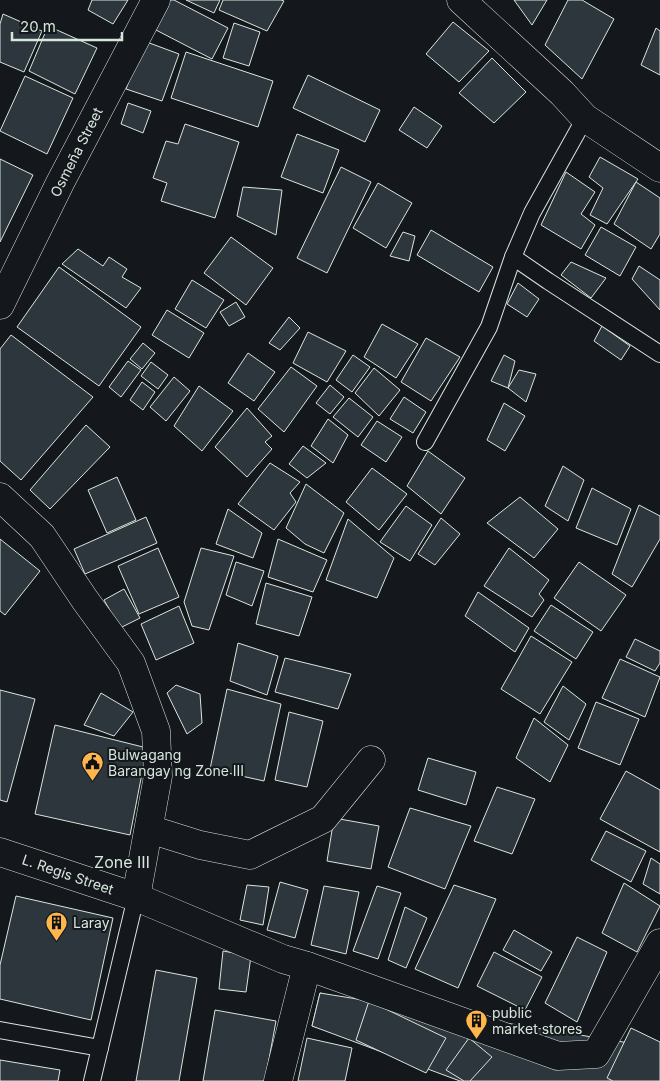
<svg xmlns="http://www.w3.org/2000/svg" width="660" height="1081" viewBox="0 0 660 1081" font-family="Inter,sans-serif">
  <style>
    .building { fill: #2c363c; stroke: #d8e6dc }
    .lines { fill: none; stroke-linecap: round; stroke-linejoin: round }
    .service-casing { stroke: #d8e6dc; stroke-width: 18 }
    .minor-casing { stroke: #d8e6dc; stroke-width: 29 }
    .tertiary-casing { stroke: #d8e6dc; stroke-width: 29 }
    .service { stroke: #14181c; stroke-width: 16 }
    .minor { stroke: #14181c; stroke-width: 28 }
    .tertiary { stroke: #14181c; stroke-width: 28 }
    .labels { text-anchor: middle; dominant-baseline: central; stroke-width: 4; stroke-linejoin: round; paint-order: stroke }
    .street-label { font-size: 14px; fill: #d8e6dc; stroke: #14181c }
    .poi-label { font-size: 14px; fill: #d8e6dc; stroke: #14181c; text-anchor: start }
    .quarter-label { font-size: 16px; fill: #d8e6dc; stroke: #14181c }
  </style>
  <rect width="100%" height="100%" fill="#14181c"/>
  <g class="building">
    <path d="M92 0H128L113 24 88 10Z"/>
    <path d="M170 0H174L228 28 212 59 156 30Z"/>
    <path d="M186 0H220L214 13Z"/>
    <path d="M223 0H281L284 1 267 31 219 10Z"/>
    <path d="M514 0H547L532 25Z"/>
    <path d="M568 0H582L614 19 582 79 545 45Z"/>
    <path d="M3 14 42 31 24 72 0 62V24Z"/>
    <path d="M453 22 489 51 459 82 426 54Z"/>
    <path d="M234 23 260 32 249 66 223 58Z"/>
    <path d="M48 26 97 48 75 94 29 71Z"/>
    <path d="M656 28 660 31V75L641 65Z"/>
    <path d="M144 41 179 54 162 101 126 89Z"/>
    <path d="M186 52 273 81 258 127 171 98Z"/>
    <path d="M492 58 526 92 494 123 459 93Z"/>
    <path d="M308 75 380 110 365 142 293 108Z"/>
    <path d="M25 76 73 98 47 154 0 131Z"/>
    <path d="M128 103 151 111 143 133 121 124Z"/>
    <path d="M414 107 442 126 427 148 399 130Z"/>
    <path d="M185 124 239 142 215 218 161 201 167 183 153 178 166 141 178 144Z"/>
    <path d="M297 134 339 150 323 193 281 177Z"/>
    <path d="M600 157 638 179 607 224 590 215 603 188 589 177Z"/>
    <path d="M0 159 33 175 0 242Z"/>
    <path d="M341 167 371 182 327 273 297 258Z"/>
    <path d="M566 172 595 192 581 214 595 225 581 249 541 225Z"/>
    <path d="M636 182 660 198V234L651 249 614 224Z"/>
    <path d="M378 183 412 203 386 248 353 228Z"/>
    <path d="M243 187 282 190 276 235 237 216Z"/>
    <path d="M601 227 636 247 620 276 585 255Z"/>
    <path d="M431 230 493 267 479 292 417 255Z"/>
    <path d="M403 232 415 236 409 261 390 256Z"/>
    <path d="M231 237 273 268 246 305 204 273Z"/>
    <path d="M78 249 103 266 109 257 127 269 122 277 141 288 126 308 62 264Z"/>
    <path d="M571 262 606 278 591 298 561 275Z"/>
    <path d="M639 266 660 280V310L632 279Z"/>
    <path d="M59 267 141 327 99 386 17 327Z"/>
    <path d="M192 280 224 300 206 328 175 309Z"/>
    <path d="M518 283 539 299 527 317 507 304Z"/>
    <path d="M236 302 245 317 229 326 220 312Z"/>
    <path d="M167 310 204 333 189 358 152 335Z"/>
    <path d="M289 317 300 328 280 350 269 343Z"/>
    <path d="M382 324 418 344 396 378 364 357Z"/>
    <path d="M602 326 630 346 621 360 594 341Z"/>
    <path d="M308 332 346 351 327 382 293 363Z"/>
    <path d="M11 335 93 397 21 480 0 461V349Z"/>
    <path d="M426 338 460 357 431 401 401 382Z"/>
    <path d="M143 343 155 353 142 369 130 359Z"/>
    <path d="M248 353 275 372 254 401 228 383Z"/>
    <path d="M353 355 370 367 352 392 336 380Z"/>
    <path d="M504 355 515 361 508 388 491 381Z"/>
    <path d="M128 361 141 370 121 397 109 387Z"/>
    <path d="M151 362 168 375 158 389 141 376Z"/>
    <path d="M291 367 317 386 284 432 258 409Z"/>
    <path d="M374 368 400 390 379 416 355 393Z"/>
    <path d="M519 370 536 374 526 402 508 388Z"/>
    <path d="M174 377 190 391 166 421 150 407Z"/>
    <path d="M142 382 155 392 143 410 130 400Z"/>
    <path d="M330 385 344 397 330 414 316 403Z"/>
    <path d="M199 386 233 411 202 451 174 426Z"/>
    <path d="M404 397 426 412 413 433 390 419Z"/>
    <path d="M349 398 373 417 358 437 333 417Z"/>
    <path d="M504 403 525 416 505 451 487 440Z"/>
    <path d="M247 408 272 436 265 442 272 449 247 477 215 447Z"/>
    <path d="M328 419 348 435 333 463 311 446Z"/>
    <path d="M377 421 402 437 386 462 361 445Z"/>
    <path d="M86 425 110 447 50 509 30 490Z"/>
    <path d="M303 446 326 463 307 478 289 464Z"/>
    <path d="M428 451 465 478 441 514 407 486Z"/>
    <path d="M270 463 300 482 290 493 296 502 274 530 238 504Z"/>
    <path d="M563 466 584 480 568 521 545 506Z"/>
    <path d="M372 468 407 494 379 530 346 502Z"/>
    <path d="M117 477 136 520 107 533 88 490Z"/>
    <path d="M306 484 344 513 324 553 305 544 286 528Z"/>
    <path d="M592 488 631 509 617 545 576 528Z"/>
    <path d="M520 497 558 529 534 558 487 523Z"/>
    <path d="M639 505 660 516V539L632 587 612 574Z"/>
    <path d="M406 506 432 525 410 561 380 542Z"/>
    <path d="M228 509 262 533 253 558 216 544Z"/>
    <path d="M146 517 157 543 85 574 74 549Z"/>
    <path d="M441 518 460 534 435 565 418 554Z"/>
    <path d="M348 519 394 558 377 598 326 580Z"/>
    <path d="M0 539 40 571 5 615 0 611Z"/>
    <path d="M278 539 327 560 313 592 268 577Z"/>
    <path d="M158 548 179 597 139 614 118 566Z"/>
    <path d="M201 548 234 556 209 630 192 626 184 602Z"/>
    <path d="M509 548 549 580 539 594 544 600 532 617 484 586Z"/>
    <path d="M236 562 264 571 252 606 226 595Z"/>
    <path d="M579 562 626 595 601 631 554 598Z"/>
    <path d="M266 583 312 597 299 636 256 624Z"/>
    <path d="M124 589 140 618 120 628 104 600Z"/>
    <path d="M478 592 529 628 515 652 465 616Z"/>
    <path d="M551 605 593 632 576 659 534 631Z"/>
    <path d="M179 606 194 643 156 660 141 624Z"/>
    <path d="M531 636 572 662 540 714 501 689Z"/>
    <path d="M635 639 660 651V663L655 671 626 657Z"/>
    <path d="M238 643 278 656 267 695 230 681Z"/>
    <path d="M285 658 351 674 338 709 275 692Z"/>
    <path d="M620 659 660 677 645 717 602 698Z"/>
    <path d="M176 685 200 694 202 723 187 734 167 693Z"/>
    <path d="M563 686 586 704 569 740 544 722Z"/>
    <path d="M227 689 281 704 264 781 210 769Z"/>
    <path d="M0 690 35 699 7 802 0 800Z"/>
    <path d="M101 693 133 712 114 736 84 725Z"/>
    <path d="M596 702 639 719 620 765 578 748Z"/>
    <path d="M289 712 323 721 307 787 275 780Z"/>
    <path d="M534 718 568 745 550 782 516 758Z"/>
    <path d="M55 725 147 748 130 835 35 814Z"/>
    <path d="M428 758 476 772 466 805 418 790Z"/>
    <path d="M626 771 660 790V852L600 819Z"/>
    <path d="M497 787 535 799 512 854 474 841Z"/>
    <path d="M410 808 471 826 445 889 388 867Z"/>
    <path d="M334 818 379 826 371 869 327 861Z"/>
    <path d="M606 831 646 851 631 882 591 860Z"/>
    <path d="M651 858 660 864V894L643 884Z"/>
    <path d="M280 882 308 890 295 938 267 930Z"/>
    <path d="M624 883 660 906 637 952 602 933Z"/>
    <path d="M247 885 269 887 263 925 240 920Z"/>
    <path d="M454 885 496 899 458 988 415 969Z"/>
    <path d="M324 886 359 892 346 954 311 945Z"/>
    <path d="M377 886 401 893 378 959 353 951Z"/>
    <path d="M16 896 113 918 91 1020 0 999V965Z"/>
    <path d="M405 907 427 918 406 968 388 960Z"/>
    <path d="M514 930 552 952 541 971 503 950Z"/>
    <path d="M577 937 607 952 577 1022 545 1003Z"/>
    <path d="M223 951 251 956 246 992 219 989Z"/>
    <path d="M494 952 542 977 525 1010 477 986Z"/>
    <path d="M156 970 197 978 179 1081H136Z"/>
    <path d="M320 993 357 1003 353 1015 352 1037 312 1026Z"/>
    <path d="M320 993 660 1048V1081H460L312 1026Z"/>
    <path d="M369 1001 446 1038 426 1073 356 1040Z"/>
    <path d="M215 1010 276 1021 265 1081H203Z"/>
    <path d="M631 1028 660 1042V1081H613L607 1078Z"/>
    <path d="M307 1038 352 1048 345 1081H298Z"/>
    <path d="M469 1038 492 1057 470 1081H464L446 1070Z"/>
    <path d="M0 1060 60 1070 58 1081H0Z"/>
  </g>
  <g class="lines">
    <defs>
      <g id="service">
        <path d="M513 257 548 281 660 354"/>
        <path d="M425 442 489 327 513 257 532 213 585 118"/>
        <path d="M0 1030 100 1048"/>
        <path d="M92 1081 136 897"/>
      </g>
      <g id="minor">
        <path d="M461 0 562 93 585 118 660 168"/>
        <path d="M0 497 42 536 85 600 131 663 156 731 158 776 136 897"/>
        <path d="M149 829 200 845 250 855 323 819 371 760"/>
        <path d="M0 852 136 897 283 959 307 966 558 1056 596 1054 660 943"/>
        <path d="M278 1081 307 966"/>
      </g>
      <path id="tertiary" d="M0 305 60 183 156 0"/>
    </defs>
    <use href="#service" class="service-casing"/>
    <use href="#minor" class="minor-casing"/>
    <use href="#tertiary" class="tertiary-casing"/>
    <use href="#service" class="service"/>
    <use href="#minor" class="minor"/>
    <use href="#tertiary" class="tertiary"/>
  </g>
  <defs>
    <symbol id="civic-pin" viewBox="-11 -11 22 30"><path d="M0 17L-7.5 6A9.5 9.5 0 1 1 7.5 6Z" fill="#ffb74d" stroke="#14181c"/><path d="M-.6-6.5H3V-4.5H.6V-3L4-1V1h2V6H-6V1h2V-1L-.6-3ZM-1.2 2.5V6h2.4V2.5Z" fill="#111"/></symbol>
    <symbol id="building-pin" viewBox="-11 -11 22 30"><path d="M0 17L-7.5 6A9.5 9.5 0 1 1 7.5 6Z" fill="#ffb74d" stroke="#14181c"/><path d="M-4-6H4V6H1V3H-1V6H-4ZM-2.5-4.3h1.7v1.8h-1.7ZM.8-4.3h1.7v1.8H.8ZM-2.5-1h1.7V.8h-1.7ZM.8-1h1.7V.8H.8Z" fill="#111"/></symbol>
  </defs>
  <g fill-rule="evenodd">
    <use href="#civic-pin" x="80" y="750" width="25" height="34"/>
    <use href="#building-pin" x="44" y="910" width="25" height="34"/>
    <use href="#building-pin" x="464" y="1008" width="25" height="34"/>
  </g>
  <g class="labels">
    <g class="street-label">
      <text transform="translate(76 152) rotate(-63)">Osmeña Street</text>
      <text transform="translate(68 874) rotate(19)">L. Regis Street</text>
    </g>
    <g class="poi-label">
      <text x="108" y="754">Bulwagang<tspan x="108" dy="16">Barangay ng Zone Ⅲ</tspan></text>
      <text x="73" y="922">Laray</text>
      <text x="492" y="1012">public<tspan x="492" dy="16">market stores</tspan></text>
    </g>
    <g class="quarter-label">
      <text x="122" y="862">Zone Ⅲ</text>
    </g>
  </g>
  <path d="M12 32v8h110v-8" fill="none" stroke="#d8e6dc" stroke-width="2.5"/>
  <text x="20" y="32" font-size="15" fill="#d8e6dc" stroke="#14181c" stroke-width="4" paint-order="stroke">20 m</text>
</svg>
